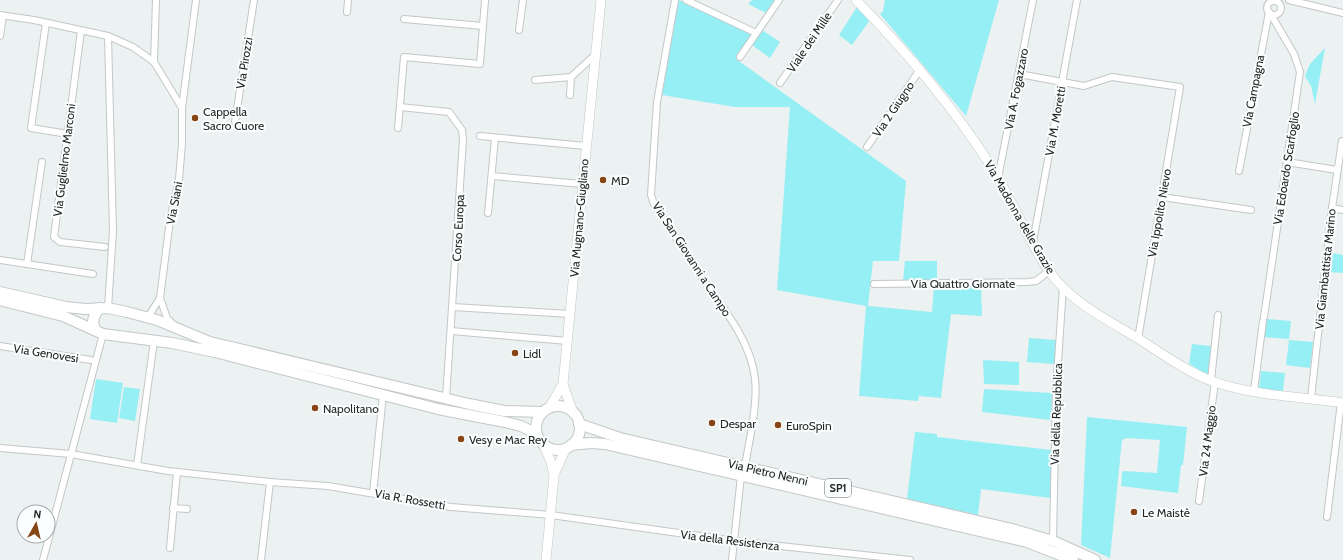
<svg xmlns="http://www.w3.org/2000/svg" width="1343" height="560" viewBox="0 0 1343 560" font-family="Cabin,sans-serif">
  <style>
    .green { fill: #96eff5 }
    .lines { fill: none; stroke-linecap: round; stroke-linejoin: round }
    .street-casing { stroke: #c3c7c7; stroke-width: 8 }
    .secondary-casing { stroke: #c3c7c7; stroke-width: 10 }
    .primary-casing { stroke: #c3c7c7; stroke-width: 12 }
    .street { stroke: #fff; stroke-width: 6 }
    .secondary { stroke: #fff; stroke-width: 9 }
    .primary { stroke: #fff; stroke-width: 10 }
    .poi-dot { fill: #874414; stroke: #fafefe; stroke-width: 1.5 }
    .labels { text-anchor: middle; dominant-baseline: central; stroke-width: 4; stroke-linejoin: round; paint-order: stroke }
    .shield { fill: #fafefe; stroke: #666868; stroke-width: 1 }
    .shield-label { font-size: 11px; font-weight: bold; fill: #262727 }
    .street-label { font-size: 12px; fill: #262727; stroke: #fafefe }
    .poi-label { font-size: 12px; fill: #262727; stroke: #fafefe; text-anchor: start }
  </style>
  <rect width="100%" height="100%" fill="#ecf1f1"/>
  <g class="green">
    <path d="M679 0 752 34 736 59 906 181 899 261H873L868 306 932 312 934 286H981L982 316 951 314 941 398 919 396 918 401 859 396 866 306 777 290 790 107H735L662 95Z"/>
    <path d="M752 0H775L766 13 748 4Z"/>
    <path d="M885 0H999L966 116 880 14 883 11Z"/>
    <path d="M857 7 870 20 852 45 839 35Z"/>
    <path d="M762 30 780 42 770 58 752 45Z"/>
    <path d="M1325 48 1315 104 1311 86 1305 76 1310 64Z"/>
    <path d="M1332 253 1343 255V273L1329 272Z"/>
    <path d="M905 261H937V281H903Z"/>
    <path d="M1266 319 1291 321 1289 339 1264 337Z"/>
    <path d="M1029 338 1056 340 1055 364 1027 362Z"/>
    <path d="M1289 340 1313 342 1310 368 1286 365Z"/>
    <path d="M1192 344 1211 346 1208 375 1189 364Z"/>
    <path d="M983 360 1019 362V385L984 384Z"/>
    <path d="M1261 371 1285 373 1283 391 1259 389Z"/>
    <path d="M96 379 123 383 117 423 90 419Z"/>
    <path d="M124 387 140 389 135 421 119 418Z"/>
    <path d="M984 389 1052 393 1051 420 982 412Z"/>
    <path d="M1087 417 1187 427 1183 465H1181L1178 493 1121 486 1122 472 1124 471 1157 473 1160 440 1126 438 1122 440 1110 558 1081 545Z"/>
    <path d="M915 432 937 434V437L1052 450 1050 498 981 489 978 515 907 499Z"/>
  </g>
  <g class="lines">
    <defs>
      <g id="street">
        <path d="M675 0 657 102 651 195 654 204C670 229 686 253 702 278 723 308 751 341 755 379 758 403 749 442 745 466"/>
        <path d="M686 0 756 33"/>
        <path d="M1289 0 1343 13"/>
        <circle cx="1274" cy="8" r="7"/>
        <path d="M347 12 348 0"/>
        <path d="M0 15 34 20 108 36 133 47 154 62 182 108"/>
        <path d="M404 19 483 26"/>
        <path d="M46 23 31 128 68 134"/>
        <path d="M519 30 523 0"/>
        <path d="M81 31 54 237 60 242 105 247"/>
        <path d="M0 36 3 16"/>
        <path d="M108 36 113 231 108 308"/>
        <path d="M740 57 779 0"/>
        <path d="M154 62 156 0"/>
        <path d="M1019 74 1084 86 1112 77 1180 87 1138 339"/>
        <path d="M535 80 571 77"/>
        <path d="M780 83 838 0"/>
        <path d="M570 95 571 77 595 55"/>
        <path d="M400 107 449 112 462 130 463 140 446 398"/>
        <path d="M235 122 254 0"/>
        <path d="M398 128 404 57 480 64 485 0"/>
        <path d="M480 136 586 146"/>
        <path d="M867 147 919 71"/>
        <path d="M1287 162 1337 170"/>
        <path d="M1239 171 1269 12"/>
        <path d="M492 176 582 184"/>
        <path d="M998 178 1033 0"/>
        <path d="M1162 197 1251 210"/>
        <path d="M1332 208 1343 210"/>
        <path d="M488 213 495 138"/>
        <path d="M1033 242 1077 0"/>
        <path d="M0 260 93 274"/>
        <path d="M27 264 42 162"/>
        <path d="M874 284 1028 282 1036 281 1049 271"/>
        <path d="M160 298 170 220 179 179 182 144V108L196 0"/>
        <path d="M453 307 570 314"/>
        <path d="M148 317 160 298 167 318 174 325"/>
        <path d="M1264 317 1300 72 1294 54 1270 13"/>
        <path d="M451 331 568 341"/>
        <path d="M0 346 91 360"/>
        <path d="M1211 380 1218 315"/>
        <path d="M1254 391 1263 321"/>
        <path d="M1311 398 1332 208 1342 141"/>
        <path d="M0 448 71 454 168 471 270 482 328 486 451 507 551 515 735 541 910 560"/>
        <path d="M137 465 154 341"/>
        <path d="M373 493 383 395"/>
        <path d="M1199 501 1215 382"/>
        <path d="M173 508 187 509"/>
        <path d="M1327 517 1341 402"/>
        <path d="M1053 541 1056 391 1063 287"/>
        <path d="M170 548 177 472"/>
        <path d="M43 560 103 334"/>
        <path d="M261 560 270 482"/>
        <path d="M732 560 741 476"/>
      </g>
      <g id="secondary">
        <path d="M856 0C904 49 950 103 987 160 1011 195 1025 236 1049 271 1071 303 1110 321 1142 341 1167 357 1194 377 1224 385 1262 396 1304 397 1343 403"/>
        <path d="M563 384 573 413"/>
        <path d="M549 408 563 384 601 0"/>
        <path d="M544 446 551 462 554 476 546 560"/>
        <path d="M554 475 566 448"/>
      </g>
      <g id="primary">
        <path d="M0 292 66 307 85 309 108 308 127 312 157 320 210 342 469 404 504 411 543 412"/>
        <path d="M0 300 63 316 103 334 172 343 215 352 438 409 505 422 521 426 537 434"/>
        <path d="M95 329C91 321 94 314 100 308"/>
        <circle cx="558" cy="428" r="22"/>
        <path d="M579 424 620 438 1012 529 1053 541 1095 560"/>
        <path d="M571 445 591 443 605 444 1027 542 1073 560"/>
      </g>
    </defs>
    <use href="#street" class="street-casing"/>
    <use href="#secondary" class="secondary-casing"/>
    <use href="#primary" class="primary-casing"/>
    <use href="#street" class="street"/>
    <use href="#secondary" class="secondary"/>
    <use href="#primary" class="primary"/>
  </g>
  <g class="poi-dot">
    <circle cx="195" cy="118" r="4"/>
    <circle cx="603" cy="180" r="4"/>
    <circle cx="515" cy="353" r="4"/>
    <circle cx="315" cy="408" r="4"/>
    <circle cx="712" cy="423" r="4"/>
    <circle cx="778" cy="425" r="4"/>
    <circle cx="461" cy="439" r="4"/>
    <circle cx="1134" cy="512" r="4"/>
  </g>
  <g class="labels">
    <rect class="shield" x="825" y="479" width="26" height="18" rx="3"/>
    <g class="shield-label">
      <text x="838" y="488">SP1</text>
    </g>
    <g class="street-label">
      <text transform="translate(809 42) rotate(-56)">Viale dei Mille</text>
      <text transform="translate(244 63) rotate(-81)">Via Pirozzi</text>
      <text transform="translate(1016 89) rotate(-79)">Via A. Fogazzaro</text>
      <text transform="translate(1253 91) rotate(-79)">Via Campagna</text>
      <text transform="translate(893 109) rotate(-56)">Via 2 Giugno</text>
      <text transform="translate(1055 121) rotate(-80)">Via M. Moretti</text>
      <text transform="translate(64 160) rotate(-83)">Via Guglielmo Marconi</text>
      <text transform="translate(1286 168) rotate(-81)">Via Edoardo Scarfoglio</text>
      <text transform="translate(174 203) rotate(-79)">Via Siani</text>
      <text transform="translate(1159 213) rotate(-80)">Via Ippolito Nievo</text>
      <text transform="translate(1020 217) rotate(60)">Via Madonna delle Grazie</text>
      <text transform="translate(579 218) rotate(-85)">Via Mugnano-Giugliano</text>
      <text transform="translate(458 228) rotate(-87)">Corso Europa</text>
      <text transform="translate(692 259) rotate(57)">Via San Giovanni a Campo</text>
      <text transform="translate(1325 269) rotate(-84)">Via Giambattista Marino</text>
      <text x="963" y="283">Via Quattro Giornate</text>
      <text transform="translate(46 353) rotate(9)">Via Genovesi</text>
      <text transform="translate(1056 414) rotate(-88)">Via della Repubblica</text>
      <text transform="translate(1207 441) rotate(-83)">Via 24 Maggio</text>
      <text transform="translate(768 472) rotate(13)">Via Pietro Nenni</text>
      <text transform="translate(410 499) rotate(10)">Via R. Rossetti</text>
      <text transform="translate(730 540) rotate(7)">Via della Resistenza</text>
    </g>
    <g class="poi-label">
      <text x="203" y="111">Cappella<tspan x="203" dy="14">Sacro Cuore</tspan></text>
      <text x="611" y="180">MD</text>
      <text x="523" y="353">Lidl</text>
      <text x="323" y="408">Napolitano</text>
      <text x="720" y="423">Despar</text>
      <text x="786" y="425">EuroSpin</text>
      <text x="469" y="439">Vesy e Mac Rey</text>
      <text x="1142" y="512">Le Maistè</text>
    </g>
  </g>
  <g transform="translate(36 524) rotate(8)"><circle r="19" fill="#fafefe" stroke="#a5a8a8"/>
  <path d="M0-3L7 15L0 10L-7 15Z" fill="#874414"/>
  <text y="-6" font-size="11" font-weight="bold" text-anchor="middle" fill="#262727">N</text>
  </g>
</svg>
